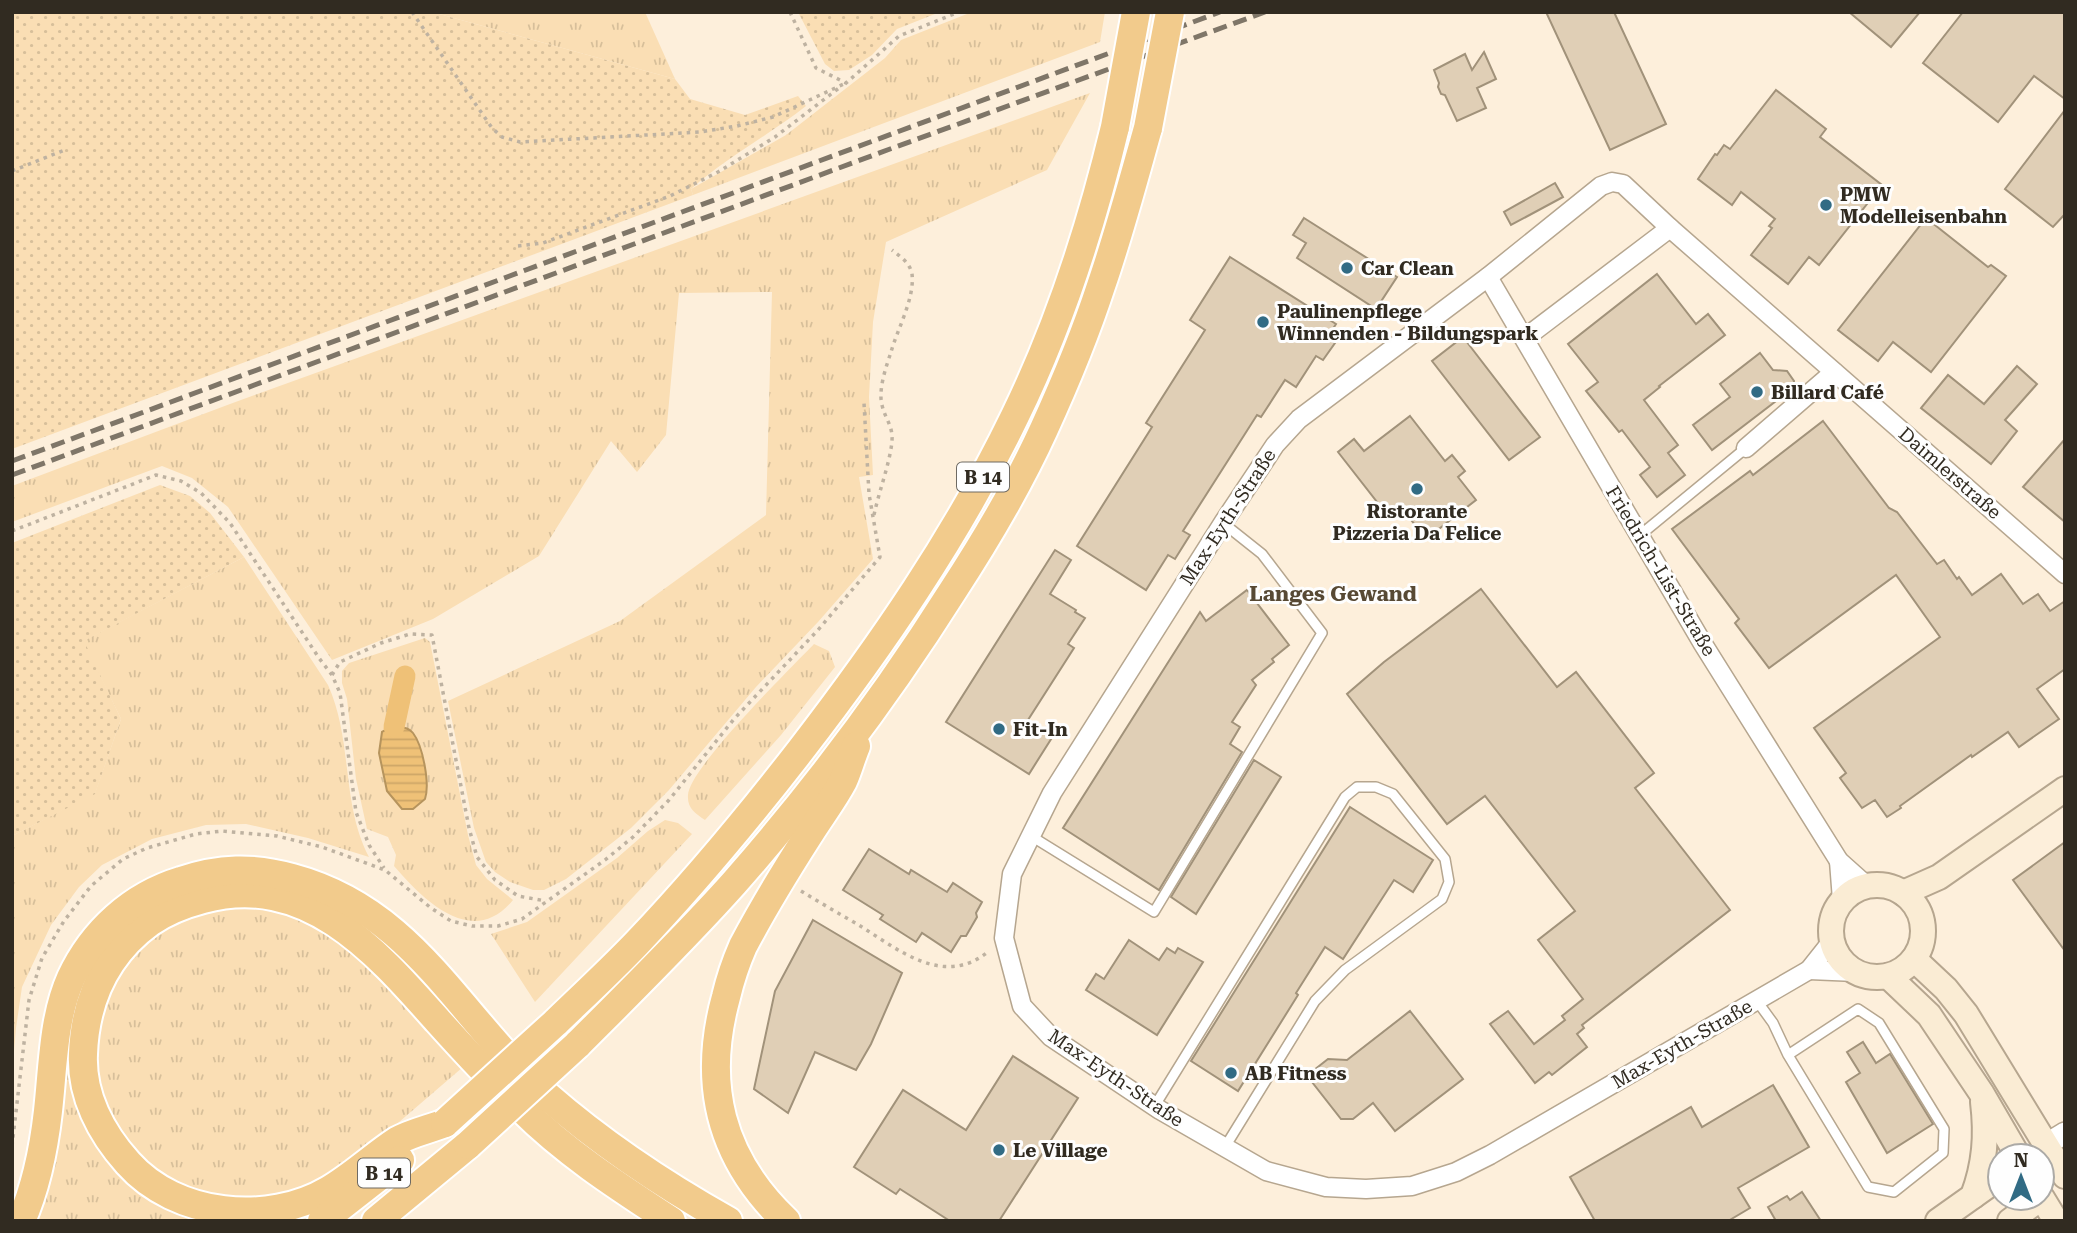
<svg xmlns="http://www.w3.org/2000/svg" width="2077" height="1233" viewBox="0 0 2077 1233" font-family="'Roboto Serif',serif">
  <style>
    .grass { fill: url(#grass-tufts); fill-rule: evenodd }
    .garden { fill: url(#garden-dots) }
    .water { fill: url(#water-rules); stroke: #b6945d; stroke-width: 2 }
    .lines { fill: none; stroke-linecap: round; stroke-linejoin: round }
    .canal { stroke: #efc177; stroke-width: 21 }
    .building { fill: #e0cfb6; stroke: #a1927a; stroke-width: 2 }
    .service-casing { stroke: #b6a68f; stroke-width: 12 }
    .minor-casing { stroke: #b6a68f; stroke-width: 21 }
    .tertiary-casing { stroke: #b6a68f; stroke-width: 24 }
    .secondary-casing { stroke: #b6a68f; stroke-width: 28 }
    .trunk-casing { stroke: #fff; stroke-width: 32 }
    .path { stroke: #beb2a1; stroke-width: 3.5; stroke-dasharray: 3.5 5; stroke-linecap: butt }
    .service { stroke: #fff; stroke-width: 9 }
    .minor { stroke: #fff; stroke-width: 18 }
    .tertiary { stroke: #fff; stroke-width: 21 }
    .secondary { stroke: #faecd4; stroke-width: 24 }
    .trunk { stroke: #f2cb8c; stroke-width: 28 }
    .rail { stroke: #7f7668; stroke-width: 5; stroke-dasharray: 14 7; stroke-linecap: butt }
    .trunk-bridge-casing { stroke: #fff; stroke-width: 32; stroke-linecap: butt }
    .trunk-bridge { stroke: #f2cb8c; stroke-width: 28 }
    .poi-dot { fill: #316b84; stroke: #fefefe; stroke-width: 2.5 }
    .labels { text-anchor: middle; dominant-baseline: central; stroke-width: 6; stroke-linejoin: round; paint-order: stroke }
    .shield { fill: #fefefe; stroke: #6e6a63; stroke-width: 2 }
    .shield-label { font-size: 18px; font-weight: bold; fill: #312b21 }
    .poi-label { font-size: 19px; font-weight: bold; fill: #312b21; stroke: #fefefe; text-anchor: start }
    .street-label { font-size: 19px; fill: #312b21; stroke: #fefefe }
    .neighbourhood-label { font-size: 21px; font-weight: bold; fill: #574934; stroke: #fefefe }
  </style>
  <defs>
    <pattern id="grass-tufts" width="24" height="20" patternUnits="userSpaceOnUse" patternTransform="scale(1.75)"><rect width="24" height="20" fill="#fadeb4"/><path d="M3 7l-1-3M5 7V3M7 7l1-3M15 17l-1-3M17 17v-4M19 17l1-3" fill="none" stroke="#d7bf9a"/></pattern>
    <pattern id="garden-dots" width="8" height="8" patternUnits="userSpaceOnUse" patternTransform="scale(1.75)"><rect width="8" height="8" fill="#fadeb4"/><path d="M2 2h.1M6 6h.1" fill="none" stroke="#d7bf9a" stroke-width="1.8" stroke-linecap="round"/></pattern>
    <pattern id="water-rules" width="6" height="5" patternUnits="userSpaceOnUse" patternTransform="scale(1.75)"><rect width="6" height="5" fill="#efc177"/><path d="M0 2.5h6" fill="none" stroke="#cda667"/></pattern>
  </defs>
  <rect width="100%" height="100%" fill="#fdefdb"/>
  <g class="grass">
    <path d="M432 12H645L675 79Z"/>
    <path d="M972 12H1105L1100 42 693 195 691 189 786 135 885 58 901 40Z"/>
    <path d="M1090 93 1047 170 886 242 873 322 869 397 873 475 859 477 873 559 818 622 756 687 669 790 631 828 566 879 544 890H533L510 882 495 872 486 862 474 828 448 701 620 621 766 515 772 292 679 293 666 435 637 472 611 441 539 556 433 619 332 660 228 507 192 478 162 466 12 522V486L230 404Z"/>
    <path d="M244 557 328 685C353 740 341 804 369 857L308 838 246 824 206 825 152 839 102 865 79 887 51 925 22 987 16 1028 12 1074V836L95 793 121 719 83 641Z"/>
    <path d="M425 638 430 642 468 835 476 865 487 879 513 900C473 949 424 901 394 866L396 855 388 837 367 829 356 779 347 699 342 683V671L349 663ZM398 727C422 727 423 763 427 781L387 791 379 753 382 732Z"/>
    <path d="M814 644 829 651 835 667 781 735 705 820C695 813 687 808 688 795 689 768 791 668 814 644Z"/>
    <path d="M665 820 678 823 692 834 535 1002 491 934 527 922 617 858 648 831Z"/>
    <path d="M256 902C276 909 299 914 317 925 375 959 418 1017 463 1067L363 1153 325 1177 298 1190 274 1198H223L197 1193 170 1180 150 1167 127 1143 110 1116 99 1088 95 1065 98 1018 115 976 144 939 207 906Z"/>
    <path d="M72 1024H75L130 1179 286 1221H35L51 1175 58 1139Z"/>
  </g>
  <g class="garden">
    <path d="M12 12H432L675 79 690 99 745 115 798 96 806 106C769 135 727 157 691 189L693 195 12 449Z"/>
    <path d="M798 12H940L897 29 872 55 849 70 834 71 825 64Z"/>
    <path d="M160 485 190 496 210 513 244 557 84 641 121 719 95 794 12 836V543Z"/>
  </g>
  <path class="water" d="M398 727C404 727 409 728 413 733 423 746 430 784 425 799L413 809H402L387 791 379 753 382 732 389 728Z"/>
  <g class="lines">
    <path class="canal" d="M394 727 405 676"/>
  </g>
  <g class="building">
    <path d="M1546 12H1614L1666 124 1610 150Z"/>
    <path d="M1849 12H1920L1891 47Z"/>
    <path d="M1963 12H2065V99L2034 76 1998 122 1923 63Z"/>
    <path d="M1484 52 1496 79 1477 88 1486 108 1457 121 1445 95 1441 94 1438 87 1439 83 1434 70 1465 54 1472 70Z"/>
    <path d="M1776 90 1826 129 1820 137 1882 185 1819 265 1809 257 1788 284 1751 255 1772 228 1769 226 1775 219 1741 192 1732 205 1698 179 1715 154 1717 155 1724 145 1730 149Z"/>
    <path d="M2065 110V214L2053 227 2005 189Z"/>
    <path d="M1555 183 1563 197 1511 225 1504 212Z"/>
    <path d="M1304 218 1397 277 1376 309 1297 258 1306 243 1293 235Z"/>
    <path d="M1926 218 1988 267 1991 265 2006 276 1931 372 1893 342 1878 361 1838 330Z"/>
    <path d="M1230 257 1336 324 1327 338 1335 343 1323 360 1316 356 1296 387 1285 380 1261 417 1257 415 1183 531 1190 535 1175 559 1168 555 1146 590 1077 546 1152 427 1146 423 1205 330 1190 320Z"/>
    <path d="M1657 274 1696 324 1708 314 1725 335 1659 386 1660 387 1644 400 1678 445 1668 453 1685 475 1657 497 1640 475 1650 467 1622 430 1619 432 1586 391 1598 382 1568 344Z"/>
    <path d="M1463 337 1540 437 1509 460 1432 361Z"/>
    <path d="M1760 353 1773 370 1787 371 1794 381 1793 388 1712 450 1693 425 1730 397 1720 384Z"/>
    <path d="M2017 366 2037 384 2005 420 2017 431 1991 464 1921 408 1948 375 1984 404Z"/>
    <path d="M1410 416 1445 461 1452 455 1465 471 1458 477 1476 500 1426 539 1401 507 1388 516 1338 452 1354 439 1364 451Z"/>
    <path d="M1823 421 1889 508 1897 512 1937 564 1944 560 1957 579 1959 577 1972 595 2001 574 2023 604 2038 594 2050 611 2065 601V669L2037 689 2059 719 2019 747 2008 732 1972 757 1971 755 1900 806 1901 808 1887 817 1875 800 1862 808 1840 778 1846 773 1814 728 1940 637 1896 575 1769 668 1735 623 1739 619 1672 529 1750 471 1753 475Z"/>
    <path d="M2065 439V522L2023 487Z"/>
    <path d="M1055 550 1071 560 1050 594 1076 610 1075 612 1085 618 1068 644 1074 648 1028 720 1053 736 1029 774 946 722Z"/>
    <path d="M1481 589 1557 687 1576 672 1654 773 1635 788 1730 910 1582 1025 1584 1028 1577 1034 1587 1047 1552 1075 1549 1072 1535 1083 1490 1024 1508 1011 1534 1044 1565 1020 1562 1016 1583 999 1538 940 1575 911 1485 796 1447 824 1347 694 1384 662Z"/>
    <path d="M1247 590 1289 645 1272 659 1274 662 1252 680 1256 685 1232 722 1240 727 1230 744 1242 752 1159 890 1063 828 1200 612 1206 621Z"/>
    <path d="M1254 760 1281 777 1196 914 1171 897Z"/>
    <path d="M1350 807 1433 860 1413 892 1394 880 1343 959 1325 947 1296 993 1298 995 1238 1091 1191 1061Z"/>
    <path d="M2065 842V951L2013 880Z"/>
    <path d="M869 849 909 874 911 870 947 892 953 883 982 902 976 913 977 917 966 936H961L951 952 922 933 916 942 880 919 883 915 843 890Z"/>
    <path d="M813 920 902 973 871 1044 856 1070 815 1052 788 1113 754 1089 775 991Z"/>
    <path d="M1129 940 1159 960 1167 948 1175 953 1178 948 1203 962 1157 1035 1086 990 1096 974 1104 979Z"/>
    <path d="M1410 1011 1463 1079 1395 1131 1373 1103 1353 1119H1341L1312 1082 1314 1070 1328 1059 1347 1060Z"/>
    <path d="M1863 1042 1876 1063 1890 1054 1933 1124 1887 1153 1846 1082 1860 1073 1847 1052Z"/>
    <path d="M1013 1056 1078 1098 999 1221H950L900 1189 896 1194 854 1167 903 1090 966 1130Z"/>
    <path d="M1773 1085 1809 1147 1738 1188 1750 1208 1728 1221H1595L1570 1177 1691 1107 1702 1127Z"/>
    <path d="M1802 1192 1821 1221H1776L1768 1207 1787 1196 1790 1200Z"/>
  </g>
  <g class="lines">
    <defs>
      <g id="service">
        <path d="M1639 536 1746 448"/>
        <path d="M1031 836 1154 912 1322 633 1262 554 1223 523"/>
        <path d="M1757 1001 1773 1023 1788 1055 1868 1187 1894 1192 1943 1153 1944 1129 1879 1023 1858 1009 1788 1055"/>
        <path d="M1154 1107 1345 797 1357 787H1376L1393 794 1445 859 1449 882 1442 899 1345 970 1315 1001 1225 1147"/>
      </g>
      <g id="minor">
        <path d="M1488 277 1703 644 1839 861 1867 886"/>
        <path d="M1525 338 1670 228"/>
        <path d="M1746 448 1834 372"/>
        <path d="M1839 861 1842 900"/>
        <path d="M1832 941 1809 970 1490 1155 1456 1172 1412 1186 1366 1189 1326 1187 1266 1171 1160 1110 1051 1037 1022 1006 1004 938 1012 874 1052 793 1223 523 1275 445 1299 419 1488 277 1601 186 1612 182 1623 184 1670 228 2065 574"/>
        <path d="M1809 970 1856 972"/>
      </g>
      <path id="tertiary" d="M2047 1144 2065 1133"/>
      <g id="secondary">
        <circle cx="1877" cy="931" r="46"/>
        <path d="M1903 893 1939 877 2065 789"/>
        <path d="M1914 959 1946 989 1966 1014 2065 1176"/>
        <path d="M1888 976 1929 1015 1982 1094 2018 1156"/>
        <path d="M1973 1196C1985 1164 1987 1135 1983 1102"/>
        <path d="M2042 1198 2056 1221"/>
        <path d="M1938 1221 2000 1177"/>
        <path d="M2010 1221 2041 1198"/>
      </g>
      <g id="trunk">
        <path d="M555 1023C582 997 610 971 636 944 694 883 748 818 800 751 881 646 957 536 1015 416 1060 324 1091 227 1115 127"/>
        <path d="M577 1045C630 992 684 939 734 883 814 792 887 695 952 592 986 540 1018 486 1044 429 1065 383 1085 335 1101 286 1119 234 1133 181 1148 128"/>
        <path d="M445 1123C430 1129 411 1133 397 1141 374 1156 353 1176 329 1190 268 1226 176 1217 128 1163 101 1133 81 1095 83 1054 85 1000 106 954 150 922 166 911 184 904 203 899 307 871 376 951 438 1021 465 1051 493 1081 522 1109 566 1153 619 1187 671 1221"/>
        <path d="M21 1221C36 1187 44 1147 48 1111 53 1067 53 1018 71 978 93 931 132 896 181 881 219 868 253 867 292 878 415 911 458 1017 546 1095 602 1144 664 1185 728 1221"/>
        <path d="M322 1221 400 1160"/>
        <path d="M376 1221 468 1145"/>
        <path d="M786 1221C720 1158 702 1084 726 997 730 980 736 962 743 946 763 908 785 872 808 836 819 818 833 800 843 781 848 770 851 758 856 746"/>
      </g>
    </defs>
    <use href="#service" class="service-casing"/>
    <use href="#minor" class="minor-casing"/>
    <use href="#tertiary" class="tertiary-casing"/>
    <use href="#secondary" class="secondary-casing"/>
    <use href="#trunk" class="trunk-casing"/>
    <g class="path">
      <path d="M412 12 492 128 502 137 520 142 700 132 737 126 773 117 846 83"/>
      <path d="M790 12 816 68 846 83"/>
      <path d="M845 84 899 36 959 12"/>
      <path d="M12 171 67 149"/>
      <path d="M518 246 543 243 670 196 718 172 775 137 839 88"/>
      <path d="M874 515C879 491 890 463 892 441 893 425 885 419 882 405 878 390 886 367 891 352 897 330 915 298 912 274 910 263 901 257 892 250"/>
      <path d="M12 531 156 475 181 481 201 493 230 523 319 658 332 675 340 693 356 812 369 845 384 868"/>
      <path d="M332 675 340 662 381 643 410 634 432 635 469 828 477 857 495 880 518 896 546 901"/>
      <path d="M801 891C819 902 838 913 857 924 898 949 943 989 989 951"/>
      <path d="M12 1146 29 1000 42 958 64 921 91 886 123 859 147 848 196 834 222 831 277 836 322 847 385 870 431 908 451 921 472 926H498L522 919 605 860 633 837 669 800 734 719 818 630 880 557 869 494 864 403"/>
    </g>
    <use href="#service" class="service"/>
    <use href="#minor" class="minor"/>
    <use href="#tertiary" class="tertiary"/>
    <use href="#secondary" class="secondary"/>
    <use href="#trunk" class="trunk"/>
    <g class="rail">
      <path d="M12 461 1220 12"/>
      <path d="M12 475 890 149 1265 12"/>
    </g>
    <defs>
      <g id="trunk-bridge">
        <path d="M1115 127 1136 12"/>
        <path d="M1148 128 1170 12"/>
        <path d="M445 1123 555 1023"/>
        <path d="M468 1145 577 1045"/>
      </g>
    </defs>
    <use href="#trunk-bridge" class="trunk-bridge-casing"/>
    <use href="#trunk-bridge" class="trunk-bridge"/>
  </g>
  <g class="poi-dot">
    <circle cx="1826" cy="205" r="7"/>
    <circle cx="1347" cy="268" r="7"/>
    <circle cx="1263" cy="322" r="7"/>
    <circle cx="1757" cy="392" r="7"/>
    <circle cx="1417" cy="489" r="7"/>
    <circle cx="999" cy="729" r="7"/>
    <circle cx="1231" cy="1073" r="7"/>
    <circle cx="999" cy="1150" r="7"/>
  </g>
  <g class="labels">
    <g class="shield">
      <rect x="957" y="462.5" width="52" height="29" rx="5"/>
      <rect x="358" y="1158.5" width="52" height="29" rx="5"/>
    </g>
    <g class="shield-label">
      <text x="983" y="477">B 14</text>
      <text x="384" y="1173">B 14</text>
    </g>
    <g class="poi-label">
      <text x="1840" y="194">PMW<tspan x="1840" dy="22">Modelleisenbahn</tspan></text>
      <text x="1361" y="268">Car Clean</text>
      <text x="1277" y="311">Paulinenpflege<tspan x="1277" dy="22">Winnenden - Bildungspark</tspan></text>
      <text x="1771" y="392">Billard Café</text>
      <text x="1417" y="511" text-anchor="middle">Ristorante<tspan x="1417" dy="22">Pizzeria Da Felice</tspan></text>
      <text x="1013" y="729">Fit-In</text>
      <text x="1245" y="1073">AB Fitness</text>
      <text x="1013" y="1150">Le Village</text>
    </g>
    <g class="street-label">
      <text transform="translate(1950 473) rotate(41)">Daimlerstraße</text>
      <text transform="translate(1228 517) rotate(-57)">Max-Eyth-Straße</text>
      <text transform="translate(1661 571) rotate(59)">Friedrich-List-Straße</text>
      <text transform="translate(1682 1044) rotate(-30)">Max-Eyth-Straße</text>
      <text transform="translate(1116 1078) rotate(34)">Max-Eyth-Straße</text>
    </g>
    <g class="neighbourhood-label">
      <text x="1333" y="594">Langes Gewand</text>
    </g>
  </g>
  <rect width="2077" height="1233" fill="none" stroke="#312b21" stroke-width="28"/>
  <g transform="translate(2021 1177)"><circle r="33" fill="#fefefe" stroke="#acaaa6" stroke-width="2"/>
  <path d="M0-5L12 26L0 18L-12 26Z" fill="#316b84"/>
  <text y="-10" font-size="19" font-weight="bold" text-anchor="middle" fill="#312b21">N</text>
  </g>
</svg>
